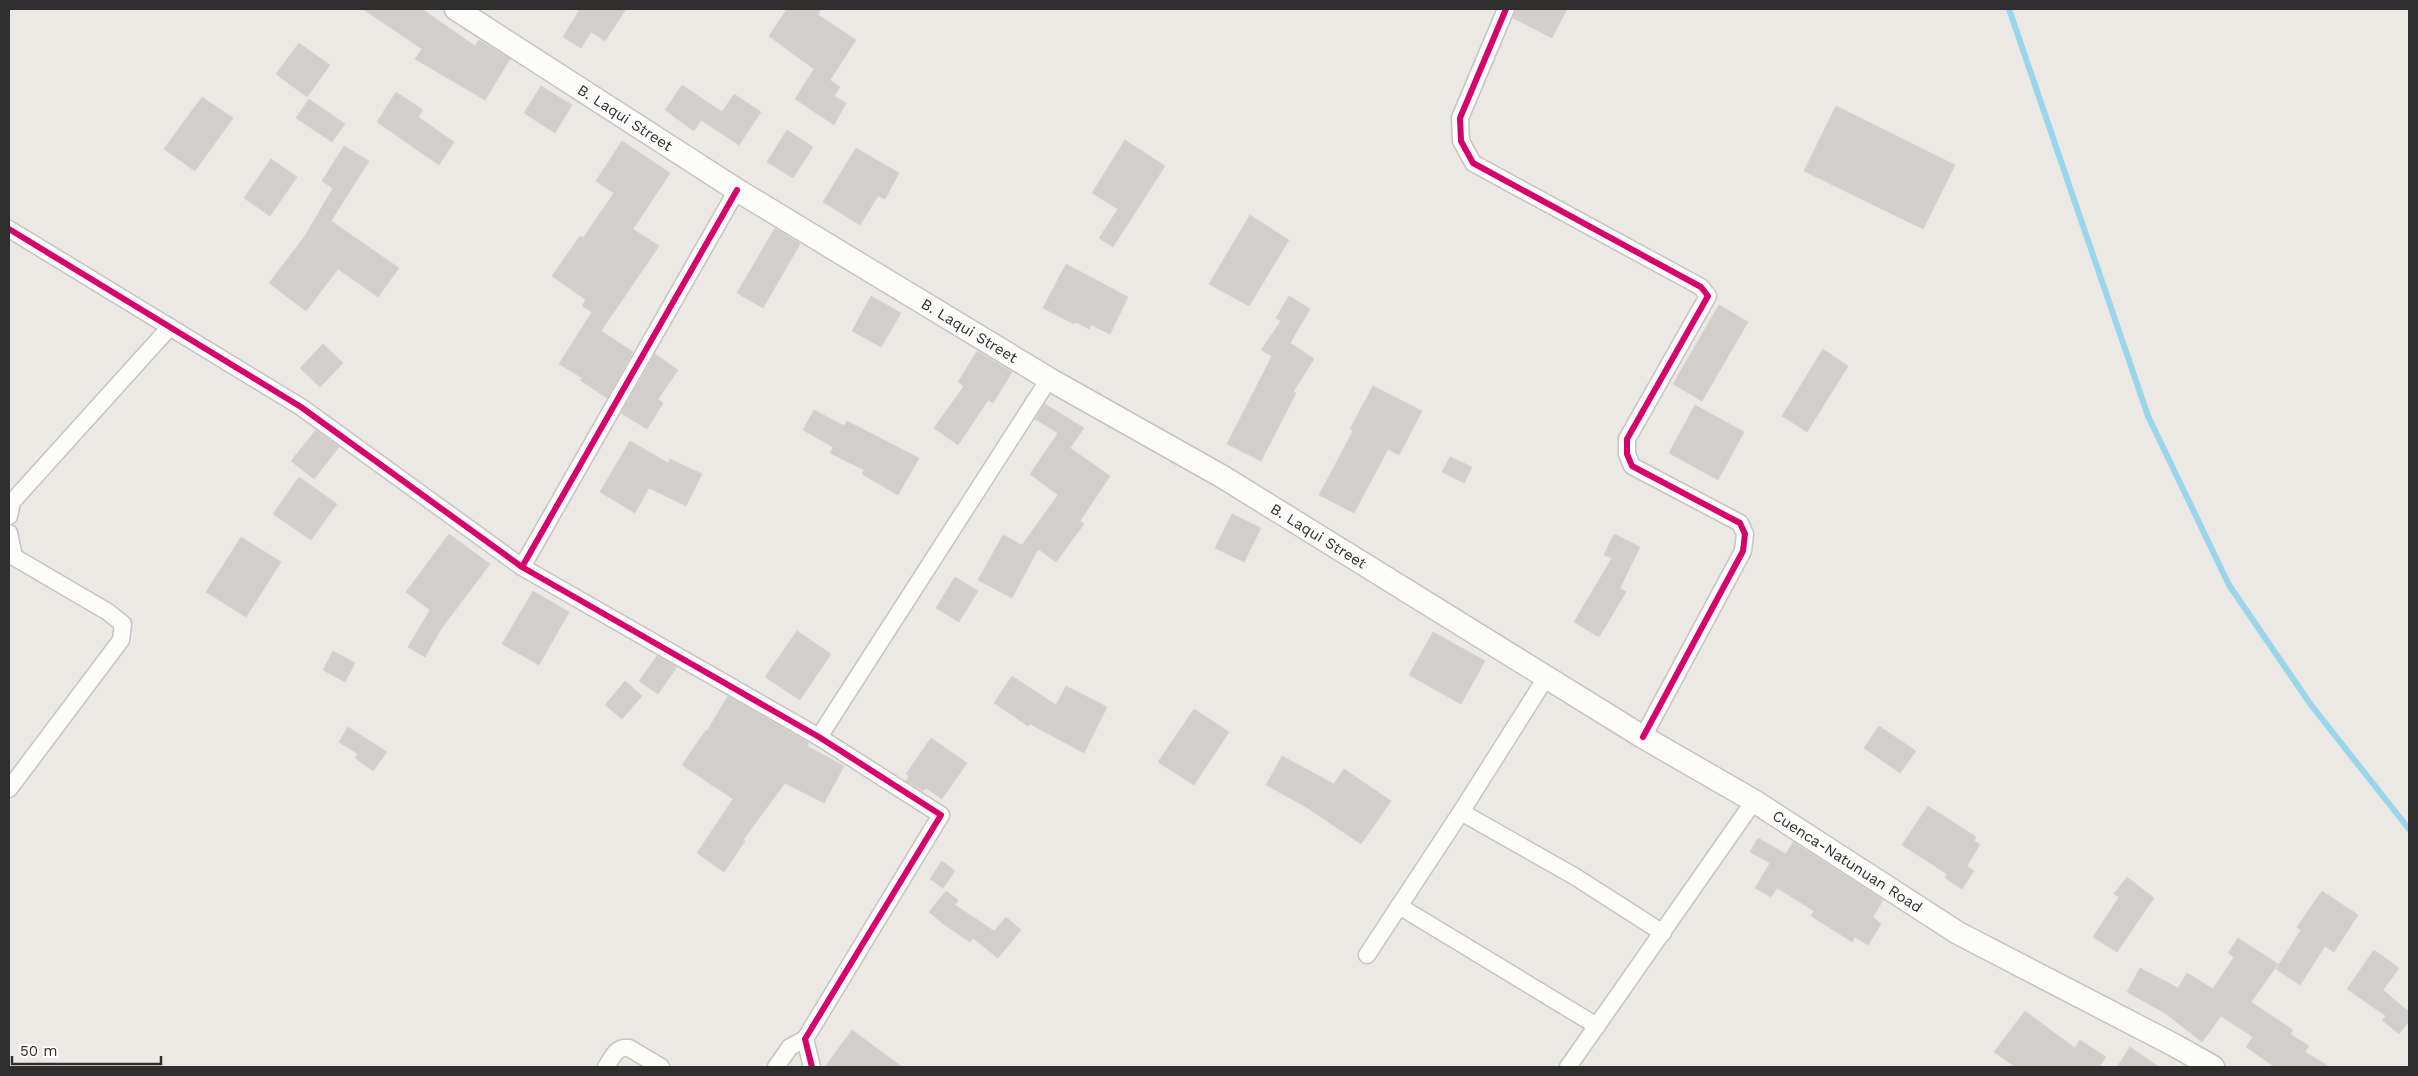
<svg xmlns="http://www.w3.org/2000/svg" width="2418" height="1076" viewBox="0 0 2418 1076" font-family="'Work Sans',sans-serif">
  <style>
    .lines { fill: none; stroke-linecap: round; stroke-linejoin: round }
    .stream { stroke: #99d6ec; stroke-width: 6 }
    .building { fill: #d1cecb; stroke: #d7d4d0 }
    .minor-casing { stroke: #c5c4c5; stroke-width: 19 }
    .secondary-casing { stroke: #c5c4c5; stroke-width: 25 }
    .minor { stroke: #fcfcfb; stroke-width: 16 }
    .secondary { stroke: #fcfcfb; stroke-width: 22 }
    .cycleway-casing { stroke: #fff; stroke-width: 9 }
    .cycleway { stroke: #d6006c; stroke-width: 6 }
    .labels { text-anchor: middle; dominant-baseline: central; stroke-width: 5; stroke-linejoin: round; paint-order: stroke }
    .street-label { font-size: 15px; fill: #2e2e2e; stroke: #fff }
  </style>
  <rect width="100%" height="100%" fill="#ece8e4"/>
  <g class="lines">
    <path class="stream" d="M2009 9 2148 416 2229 585 2311 705 2409 829"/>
  </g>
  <g class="building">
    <path d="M363 9H422L475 46 479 40 510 59 485 100 415 59 422 49Z"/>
    <path d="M580 9H626L605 41 591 32 581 48 563 37Z"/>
    <path d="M787 9H821L818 15 856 40 830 80 840 87 834 96 846 103 834 125 795 99 814 69 769 36Z"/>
    <path d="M1516 9H1567L1552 38 1513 18Z"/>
    <path d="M299 43 330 65 307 97 276 74Z"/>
    <path d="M682 85 722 112 734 94 761 112 739 145 701 120 694 131 665 110Z"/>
    <path d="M541 86 572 105 555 133 524 113Z"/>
    <path d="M396 92 423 110 418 117 454 142 439 165 377 122Z"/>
    <path d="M202 97 233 118 195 171 164 149Z"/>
    <path d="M309 99 345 124 332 142 296 118Z"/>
    <path d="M1836 106 1955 165 1923 229 1804 171Z"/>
    <path d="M787 130 813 147 793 178 767 162Z"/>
    <path d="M1125 140 1165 166 1113 247 1099 238 1118 209 1092 193Z"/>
    <path d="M622 141 670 173 633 229 659 246 601 331 633 352 607 398 580 380 582 378 559 364 592 312 582 306 586 300 552 276 580 236 583 238 614 193 596 181Z"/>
    <path d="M344 146 369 161 331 221 399 268 378 297 338 269 306 311 269 283 305 236 333 188 322 181Z"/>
    <path d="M856 148 899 173 885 199 878 196 860 225 823 202Z"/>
    <path d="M271 159 297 177 270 216 244 198Z"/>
    <path d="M1250 215 1289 240 1249 306 1209 284Z"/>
    <path d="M775 228 800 244 763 308 737 293Z"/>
    <path d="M1066 264 1128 297 1110 334 1091 325 1089 329 1076 322 1074 324 1043 308Z"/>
    <path d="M871 296 901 313 881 347 852 331Z"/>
    <path d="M1289 296 1310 309 1290 343 1314 359 1293 392 1296 393 1261 461 1227 444 1272 356 1261 350 1281 321 1276 318Z"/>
    <path d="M1719 305 1748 322 1702 401 1673 384Z"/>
    <path d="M323 344 343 363 320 387 300 368Z"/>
    <path d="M1823 349 1848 366 1807 432 1782 416Z"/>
    <path d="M977 351 1012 372 993 403 988 400 958 445 934 428 964 386 958 382Z"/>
    <path d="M655 354 678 370 658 399 663 403 647 429 621 413Z"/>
    <path d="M1373 386 1422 411 1399 455 1388 449 1354 513 1319 495 1353 431 1350 429Z"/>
    <path d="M1045 404 1084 428 1070 448 1110 476 1080 521 1084 524 1056 562 1038 549 1012 598 978 580 1003 535 1022 545 1058 495 1030 474 1058 433 1035 419Z"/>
    <path d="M1695 405 1744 432 1718 480 1669 453Z"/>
    <path d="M814 410 844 426 847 421 919 458 898 495 862 474 864 470 830 453 833 447 803 430Z"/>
    <path d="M316 430 339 447 314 479 291 461Z"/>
    <path d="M630 441 668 463 670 459 702 474 686 506 649 488 635 513 600 492Z"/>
    <path d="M1450 457 1472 467 1464 483 1442 472Z"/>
    <path d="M299 477 337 504 311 540 273 514Z"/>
    <path d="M1232 514 1261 528 1244 562 1215 548Z"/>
    <path d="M449 534 490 564 441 629 425 657 408 647 430 610 406 592Z"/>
    <path d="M1614 534 1640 547 1620 588 1626 592 1599 637 1574 622 1612 558 1604 555Z"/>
    <path d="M241 537 281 562 246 617 206 592Z"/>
    <path d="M955 577 978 591 959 622 936 608Z"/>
    <path d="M533 591 569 612 539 665 502 644Z"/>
    <path d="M797 631 831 654 800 700 765 677Z"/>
    <path d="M1433 632 1485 661 1461 704 1409 675Z"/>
    <path d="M333 651 355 663 345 682 323 670Z"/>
    <path d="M657 656 677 667 658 694 639 681Z"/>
    <path d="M1012 676 1056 705 1066 686 1107 707 1084 753 1030 724 1028 726 994 703Z"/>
    <path d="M625 681 642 696 622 719 605 705Z"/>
    <path d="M728 696 809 743 807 746 844 766 824 803 785 783 743 840 745 841 724 872 697 853 733 799 682 765 706 730 707 731Z"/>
    <path d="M1194 709 1229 732 1194 785 1158 762Z"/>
    <path d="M1879 726 1916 751 1900 773 1864 748Z"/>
    <path d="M348 727 387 752 373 771 355 758 358 754 339 742Z"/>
    <path d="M931 738 967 763 942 799 926 788 923 791 906 781 909 776 906 774Z"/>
    <path d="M1282 756 1334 784 1344 769 1391 801 1361 844 1306 807 1266 785Z"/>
    <path d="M1928 806 1976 837 1974 841 1980 844 1967 866 1974 871 1962 889 1945 878 1947 874 1902 845Z"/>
    <path d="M1758 838 1786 854 1793 842 1883 900 1873 917 1881 924 1868 945 1855 937 1852 942 1811 916 1814 911 1777 888 1771 897 1755 888 1770 863 1750 852Z"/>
    <path d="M942 861 955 871 943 888 930 879Z"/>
    <path d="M2127 877 2154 898 2117 952 2093 937 2119 897 2114 894Z"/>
    <path d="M946 891 958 900 955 905 994 931 1006 917 1021 930 998 958 973 938 970 942 942 923 929 912Z"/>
    <path d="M2322 891 2358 915 2334 952 2325 946 2300 985 2276 969 2301 930 2297 927Z"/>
    <path d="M2238 938 2278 964 2251 1002 2293 1030 2290 1034 2309 1046 2305 1052 2330 1067H2275L2246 1047 2253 1037 2221 1016 2202 1042 2165 1013 2127 992 2140 968 2178 988 2187 973 2213 989 2234 957 2228 953Z"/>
    <path d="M2374 950 2399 968 2383 990 2409 1012V1021L2399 1034 2382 1020 2386 1016 2347 989Z"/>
    <path d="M2025 1011 2075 1048 2080 1040 2106 1057 2099 1067H2015L1994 1052Z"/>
    <path d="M852 1030 902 1067H825Z"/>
    <path d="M2130 1047 2159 1067H2117Z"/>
  </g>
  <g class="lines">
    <defs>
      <g id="minor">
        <path d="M1506 9 1460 118 1461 141 1473 163 1701 287 1708 296 1627 439V454L1632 466 1740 523 1745 534 1743 551 1643 737"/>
        <path d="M9 229 301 407 522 567 819 737 941 815 805 1039 812 1067"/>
        <path d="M9 516 12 502 170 327"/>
        <path d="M9 533 14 557 108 612 123 624 121 640 9 789"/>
        <path d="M522 567 737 190"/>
        <path d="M819 737 1049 379"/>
        <path d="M1461 812 1574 876 1663 933"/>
        <path d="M1399 906 1597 1026"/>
        <path d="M1367 955 1461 812 1547 676"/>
        <path d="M606 1067C612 1058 616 1046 629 1048L661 1067"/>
        <path d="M776 1067 790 1047 805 1039"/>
        <path d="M1568 1067 1754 801"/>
      </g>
      <g id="secondary">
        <path id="s1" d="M456 9 737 190 1049 379 1223 477 1643 737 1754 801 1958 933 2174 1045 2213 1067"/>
      </g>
    </defs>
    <use href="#minor" class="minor-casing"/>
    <use href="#secondary" class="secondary-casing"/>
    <use href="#minor" class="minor"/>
    <use href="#secondary" class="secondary"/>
    <defs>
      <g id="cycleway">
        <path d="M1506 9 1460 118 1461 141 1473 163 1701 287 1708 296 1627 439V454L1632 466 1740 523 1745 534 1743 551 1643 737"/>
        <path d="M9 229 301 407 522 567 819 737 941 815 805 1039 812 1067"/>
        <path d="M522 567 737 190"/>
      </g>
    </defs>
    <use href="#cycleway" class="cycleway-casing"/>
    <use href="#cycleway" class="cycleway"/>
  </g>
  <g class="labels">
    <g class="street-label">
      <text stroke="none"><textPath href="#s1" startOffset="201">B. Laqui Street</textPath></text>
      <text stroke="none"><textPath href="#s1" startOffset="606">B. Laqui Street</textPath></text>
      <text stroke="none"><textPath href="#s1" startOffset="1011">B. Laqui Street</textPath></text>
      <text stroke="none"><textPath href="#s1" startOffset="1632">Cuenca-Natunuan Road</textPath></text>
    </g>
  </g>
  <rect width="2418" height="1076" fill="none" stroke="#2e2e2e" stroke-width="20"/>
  <path d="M12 1056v8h149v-8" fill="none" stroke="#2e2e2e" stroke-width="2.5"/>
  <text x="20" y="1056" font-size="15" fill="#2e2e2e" stroke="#ffffff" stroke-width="4" paint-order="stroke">50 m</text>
</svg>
